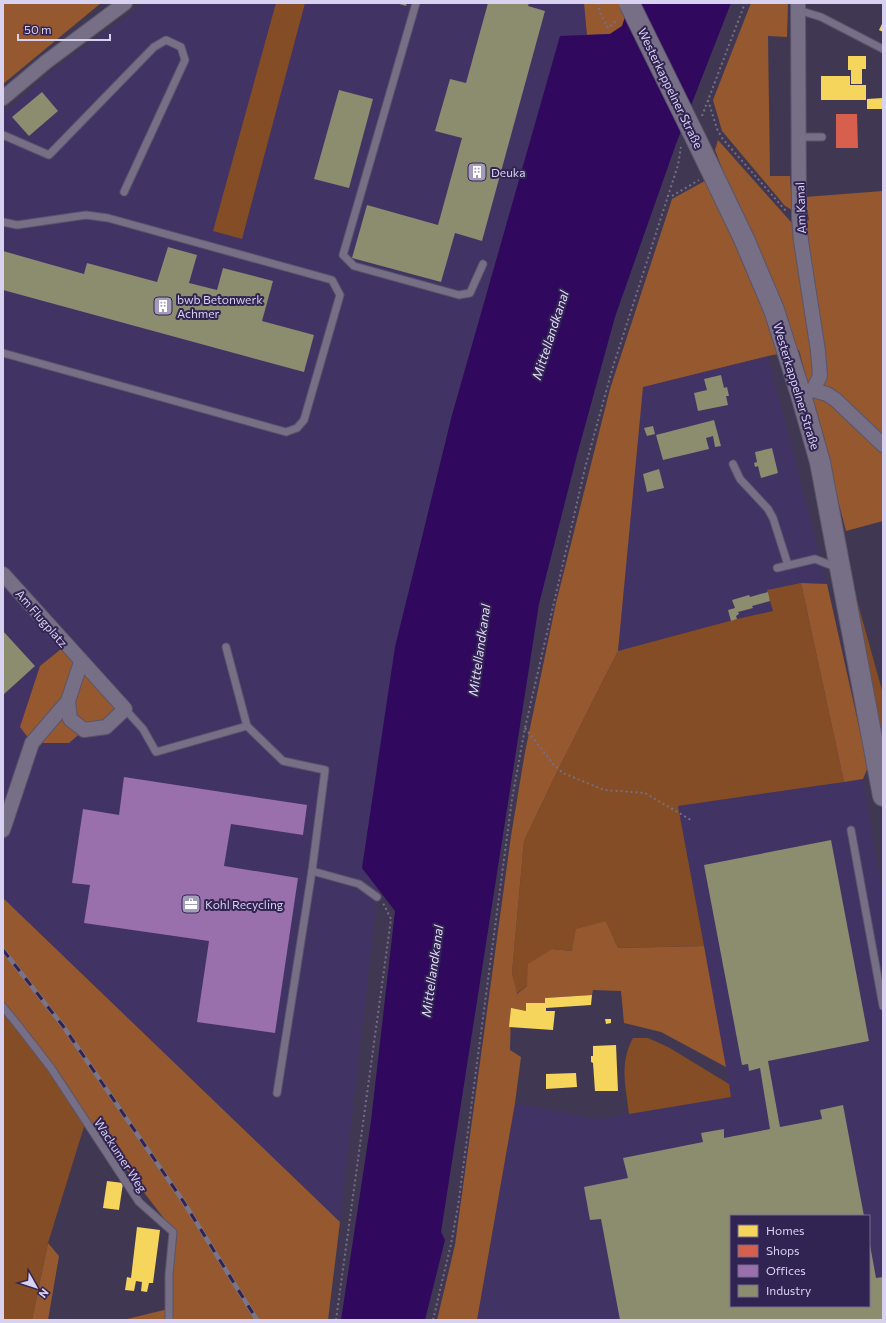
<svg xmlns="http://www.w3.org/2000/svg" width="886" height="1323" viewBox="0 0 886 1323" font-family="Commissioner,sans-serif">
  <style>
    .built { fill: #423365; fill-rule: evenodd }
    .green { fill: #844d25 }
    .forest { fill: #95582f }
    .water { fill: #30095e }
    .homes { fill: #f6d55c }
    .shops { fill: #d6604d }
    .offices { fill: #9970ab }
    .industry { fill: #8c8c6e }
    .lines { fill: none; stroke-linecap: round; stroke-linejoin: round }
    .lane-casing { stroke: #5b546a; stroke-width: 9 }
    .street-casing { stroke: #5b546a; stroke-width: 16 }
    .secondary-casing { stroke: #5b546a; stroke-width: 22 }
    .path { stroke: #766f84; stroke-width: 2; stroke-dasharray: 2 3; stroke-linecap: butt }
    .lane { stroke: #766f85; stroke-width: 7 }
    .street { stroke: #766f85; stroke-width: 14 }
    .secondary { stroke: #766f85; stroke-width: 20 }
    .rail-casing { stroke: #797488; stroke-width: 4.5 }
    .rail { stroke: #322452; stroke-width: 3; stroke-dasharray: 9; stroke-linecap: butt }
    .secondary-bridge-casing { stroke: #5b546a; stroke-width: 22; stroke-linecap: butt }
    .secondary-bridge { stroke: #766f85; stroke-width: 20 }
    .labels { text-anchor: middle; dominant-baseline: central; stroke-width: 4; stroke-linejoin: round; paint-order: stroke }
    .street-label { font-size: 12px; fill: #d8d2f0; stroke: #322452 }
    .poi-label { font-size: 12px; fill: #d8d2f0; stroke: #322452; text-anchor: start }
    .water-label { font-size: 13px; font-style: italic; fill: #e2ddf6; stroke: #322452 }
  </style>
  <rect width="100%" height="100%" fill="#403852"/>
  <g class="built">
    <path d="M145 3H584L587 35 560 36 452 415 395 647 362 868 377 887V897L340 1222 3 898V113L54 69Z"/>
    <path d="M768 356 827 584 801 583 768 590 773 611 737 619 618 651 642 387Z"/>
    <path d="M863 779 883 899V1320H477L515 1103 597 1119 731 1097 678 806ZM731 1216H869V1306H731Z"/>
  </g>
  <g class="green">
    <path d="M276 3H305L242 239 213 231Z"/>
    <path d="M845 557 883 694V742Z"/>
    <path d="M801 583 844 782 678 806 704 946 618 948 606 921 572 951 552 949 527 986 516 994 512 973 524 841 556 774 618 651 737 619 773 611 767 590Z"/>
    <path d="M3 1008 87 1117 48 1243 32 1320H3Z"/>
    <path d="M633 1038H648L668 1047 729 1084 731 1097 629 1114C626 1087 619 1063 633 1038Z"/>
  </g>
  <g class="forest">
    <path d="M3 3H101L3 84Z"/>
    <path d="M584 3H630L622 26 610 34 587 35Z"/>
    <path d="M751 3H788L787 37 768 36 770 176H790L792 210 785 206 722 131 713 100Z"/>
    <path d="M718 140 791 222 809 220 805 197 883 191V521L846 531 799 350 768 356 643 387 618 651 556 774 524 841 512 973 517 994 527 986 528 964 552 949 572 951 576 929 606 921 618 948 704 946 726 1067 661 1032 624 1023 621 991 593 990 592 995 545 998V1003H526V1011L511 1009 510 1050 521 1057 515 1103 477 1320H437L455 1245 458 1223 511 836 525 752 556 603 610 389 672 199 723 171 715 150Z"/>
    <path d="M801 583 827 584 868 767 863 779 844 782Z"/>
    <path d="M66 645 125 709 84 730 69 743H32L20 727 40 666Z"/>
    <path d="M3 898 340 1222 328 1320H123L168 1309 172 1229 3 1008Z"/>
    <path d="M48 1243 59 1256 48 1320H32Z"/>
  </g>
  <path class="water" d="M630 3H731L676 144 615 317 577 455 539 604 441 1232 445 1240 425 1320H341L371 1121 395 911 362 868 395 647 452 415 560 36 610 34 622 26Z"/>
  <g class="homes">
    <path d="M883 22V32L879 30Z"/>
    <path d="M848 56H866V69H862V84H851V70H848Z"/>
    <path d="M821 76H850V85H866V100H821Z"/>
    <path d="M883 98V109H867V99Z"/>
    <path d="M592 995 591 1005 546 1008V1011H555L553 1030 509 1027 511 1008 526 1011V1003H545V998Z"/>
    <path d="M605 1019H611V1023L606 1024Z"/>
    <path d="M616 1045 618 1091H595L593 1063 591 1062V1056H593V1046Z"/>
    <path d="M576 1073 577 1087 546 1089V1074Z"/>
    <path d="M107 1181 123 1183 119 1210 103 1208Z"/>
    <path d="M137 1227 160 1230 153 1283H149L147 1292 141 1291 142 1282 136 1281 134 1291 125 1290 127 1277 131 1278Z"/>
  </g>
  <path class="shops" d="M836 114H857L858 148H836Z"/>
  <path class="offices" d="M124 777 307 805 303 835 231 824 224 866 298 878 275 1033 197 1022 209 941 84 923 90 885 72 883 83 809 119 815Z"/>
  <g class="industry">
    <path d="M396 3H407L406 6Z"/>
    <path d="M488 3H529L528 6 545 11 482 241 455 233 441 282 352 258 367 205 438 225 462 138 435 131 450 79 466 83Z"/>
    <path d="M339 90 373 99 349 188 314 179Z"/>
    <path d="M42 92 58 111 29 136 12 117Z"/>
    <path d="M168 247 197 255 189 283 217 290 223 268 273 281 262 321 314 335 304 372 3 290V251L84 274 87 263 157 282Z"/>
    <path d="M721 375 724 388 727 387 729 396H726L728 405 698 411 694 393 707 390 704 379Z"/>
    <path d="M714 420 721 446 715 447 713 436 706 438 709 449 663 460 656 435Z"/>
    <path d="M653 426 655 434 647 436 644 428Z"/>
    <path d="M772 448 778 473 761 478 758 466 755 467 754 463 757 462 755 452Z"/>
    <path d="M659 469 664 488 647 492 643 474Z"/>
    <path d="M768 592 770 601 752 606 753 608 738 612 739 614 736 616 737 619 731 621 728 610 735 608 732 600 749 595 750 597Z"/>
    <path d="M3 631 35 666 3 695Z"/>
    <path d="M831 840 869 1041 768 1061 780 1127 822 1119 820 1110 843 1105 864 1216H731V1306H869L870 1245 876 1278 883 1277V1320H620L601 1219 590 1220 584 1187 628 1178 623 1158 703 1142 701 1133 724 1129V1138L770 1129 760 1068 749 1071 748 1064 742 1065 704 865Z"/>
  </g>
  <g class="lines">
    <defs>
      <g id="lane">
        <path d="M416 3 343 255 354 266 459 295 470 293 483 264"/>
        <path d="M798 10 821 17 883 49"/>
        <path d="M3 135 49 155 154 47 166 40 181 47 185 60 124 192"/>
        <path d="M800 137H822"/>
        <path d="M3 222 17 225 86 215 108 218 332 280 340 295 304 420 297 428 286 432 3 353"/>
        <path d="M733 464 740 479 768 509 773 518 788 565"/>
        <path d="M777 568 815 559 838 568"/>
        <path d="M125 709 143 729 156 752 247 726 226 647"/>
        <path d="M247 726 283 761 325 770 312 871 277 1093"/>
        <path d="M851 830 883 1006"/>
        <path d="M312 871 359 884 377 897"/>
        <path d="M3 1007 17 1024 51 1068 139 1202 173 1232 169 1275V1320"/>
      </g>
      <g id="street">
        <path d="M798 3 799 218 801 241 818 351 820 376 813 390 801 395"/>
        <path d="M3 98 46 62 125 3"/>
        <path d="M813 390 827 394 836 400 883 445"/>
        <path d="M3 574 125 709 106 727 84 730 70 719 68 701 32 743 3 830"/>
        <path d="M68 701 81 662"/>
      </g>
      <path id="secondary" d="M697 141 744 239 774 310 801 395 820 462 883 796"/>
    </defs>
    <use href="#lane" class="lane-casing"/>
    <use href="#street" class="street-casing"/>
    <use href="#secondary" class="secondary-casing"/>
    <g class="path">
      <path d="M598 3 600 13 608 28 618 19"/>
      <path d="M708 100 717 129 722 138 786 211"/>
      <path d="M702 116 745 3"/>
      <path d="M667 196H672L699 180"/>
      <path d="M525 728 554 765 563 773 604 790 645 793 691 820"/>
      <path d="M336 1320 391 919 383 903"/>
      <path d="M433 1320 451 1244 458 1206 512 799 525 728 585 468 612 370 678 165 681 147"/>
    </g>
    <use href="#lane" class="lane"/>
    <use href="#street" class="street"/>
    <use href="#secondary" class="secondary"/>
    <defs>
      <path id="rail" d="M3 950 63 1026 183 1201 257 1320"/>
    </defs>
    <use href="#rail" class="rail-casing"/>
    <use href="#rail" class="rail"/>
    <defs>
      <path id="secondary-bridge" d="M629 3 697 141"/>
    </defs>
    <use href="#secondary-bridge" class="secondary-bridge-casing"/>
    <use href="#secondary-bridge" class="secondary-bridge"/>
  </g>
  <defs>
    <symbol id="building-square" viewBox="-11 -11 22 22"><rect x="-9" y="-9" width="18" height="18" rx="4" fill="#a39cb9" stroke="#322452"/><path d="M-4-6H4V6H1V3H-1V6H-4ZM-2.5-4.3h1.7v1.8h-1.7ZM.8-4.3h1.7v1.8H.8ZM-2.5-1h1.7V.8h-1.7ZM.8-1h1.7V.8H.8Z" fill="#fff"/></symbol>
    <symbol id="office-square" viewBox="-11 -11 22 22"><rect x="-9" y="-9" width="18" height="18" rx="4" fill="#a39cb9" stroke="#322452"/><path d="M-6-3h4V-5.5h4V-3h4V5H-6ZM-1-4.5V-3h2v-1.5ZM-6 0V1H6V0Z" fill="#fff"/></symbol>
  </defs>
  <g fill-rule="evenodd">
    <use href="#building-square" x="466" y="161" width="22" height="22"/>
    <use href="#building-square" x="152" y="295" width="22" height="22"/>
    <use href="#office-square" x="180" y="893" width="22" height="22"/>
  </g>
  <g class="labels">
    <g class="street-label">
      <text transform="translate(671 88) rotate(64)">Westerkappelner Straße</text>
      <text transform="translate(800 208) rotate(-92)">Am Kanal</text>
      <text transform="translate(797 386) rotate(73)">Westerkappelner Straße</text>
      <text transform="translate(42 618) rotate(49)">Am Flugplatz</text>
      <text transform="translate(121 1155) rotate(57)">Wackumer Weg</text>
    </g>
    <g class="poi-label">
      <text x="491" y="172">Deuka</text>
      <text x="177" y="299">bwb Betonwerk<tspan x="177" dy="14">Achmer</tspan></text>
      <text x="205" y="904">Kohl Recycling</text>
    </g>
    <g class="water-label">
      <text transform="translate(550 335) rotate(-72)">Mittellandkanal</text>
      <text transform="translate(479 650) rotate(-82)">Mittellandkanal</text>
      <text transform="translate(432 971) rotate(-82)">Mittellandkanal</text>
    </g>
  </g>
  <rect width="886" height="1323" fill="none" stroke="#d8d2f0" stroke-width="8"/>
  <rect x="730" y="1215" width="140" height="92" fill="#322452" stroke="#746a91"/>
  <rect x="738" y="1225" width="20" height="12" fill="#f6d55c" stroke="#746a91"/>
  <text x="766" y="1235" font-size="12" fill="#d8d2f0">Homes</text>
  <rect x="738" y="1245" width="20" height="12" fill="#d6604d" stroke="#746a91"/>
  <text x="766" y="1255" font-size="12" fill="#d8d2f0">Shops</text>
  <rect x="738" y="1265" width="20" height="12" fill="#9970ab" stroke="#746a91"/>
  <text x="766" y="1275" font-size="12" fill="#d8d2f0">Offices</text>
  <rect x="738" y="1285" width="20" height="12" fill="#8c8c6e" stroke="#746a91"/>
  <text x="766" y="1295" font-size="12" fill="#d8d2f0">Industry</text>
  <g transform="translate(36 1287) rotate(129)" stroke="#322452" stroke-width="3" paint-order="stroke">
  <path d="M0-3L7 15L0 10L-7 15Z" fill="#d8d2f0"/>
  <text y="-6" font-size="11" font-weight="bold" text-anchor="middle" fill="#d8d2f0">N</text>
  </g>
  <path d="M18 34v6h92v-6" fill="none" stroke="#d8d2f0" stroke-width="2"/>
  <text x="24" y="34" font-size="12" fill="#d8d2f0" stroke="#322452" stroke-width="3" paint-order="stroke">50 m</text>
</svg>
